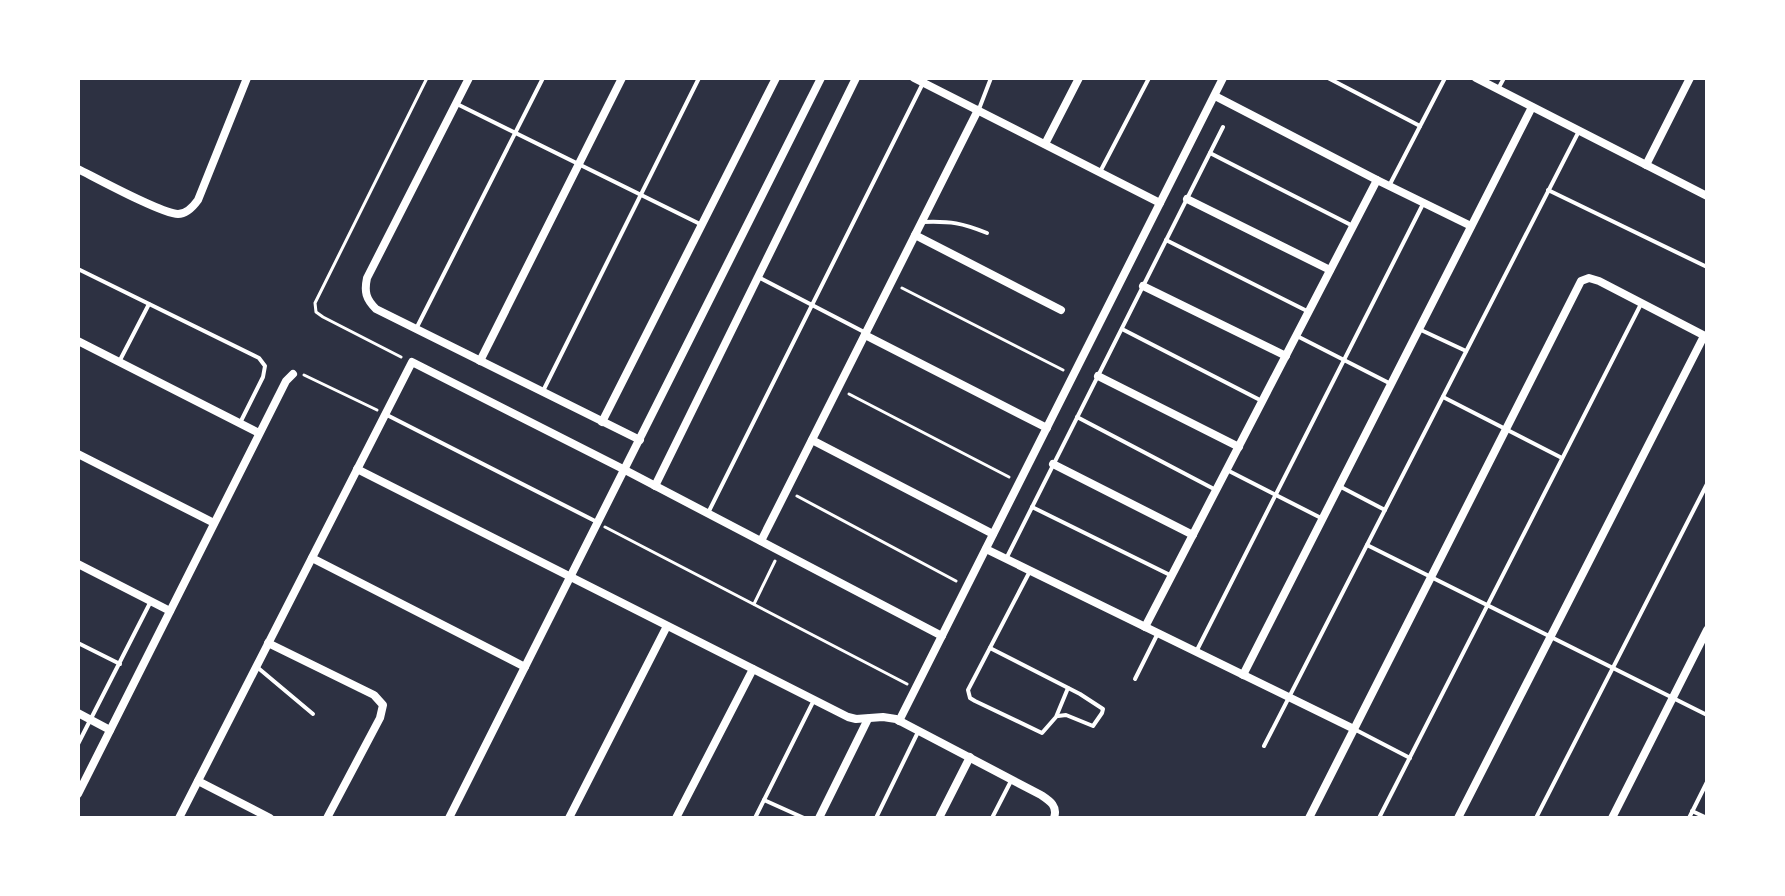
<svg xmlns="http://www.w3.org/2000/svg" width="1785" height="896" viewBox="0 0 1785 896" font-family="Karla,sans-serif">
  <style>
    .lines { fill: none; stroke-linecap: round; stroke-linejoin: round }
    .path { stroke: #fff; stroke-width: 3 }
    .service { stroke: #fff; stroke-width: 4 }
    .minor { stroke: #fff; stroke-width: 8 }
  </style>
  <rect width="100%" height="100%" fill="#2d3142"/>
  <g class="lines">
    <g class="path">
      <path d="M902 288 1063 370"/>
      <path d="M401 357 323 317 316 312 315 303 427 78"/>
      <path d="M304 375 377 410"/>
      <path d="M849 394 1009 477"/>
      <path d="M797 496 956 581"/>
      <path d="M605 527 907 684"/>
      <path d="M754 604 775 561"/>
    </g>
    <g class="service">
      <path d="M1328 78 1420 126"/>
      <path d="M1498 89 1504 78"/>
      <path d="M457 104 700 224"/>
      <path d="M979 109 991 78"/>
      <path d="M1210 153 1351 225"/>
      <path d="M1101 170 1149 78"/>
      <path d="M1389 186 1445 78"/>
      <path d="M1548 190 1707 267"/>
      <path d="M923 222C951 221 962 223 987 233"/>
      <path d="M1166 240 1307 311"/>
      <path d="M78 269 259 358 265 366 263 377 240 423"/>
      <path d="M760 278 866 333"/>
      <path d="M417 327 543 78"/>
      <path d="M1122 329 1260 400"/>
      <path d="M1421 330 1466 351"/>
      <path d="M1297 336 1391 384"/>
      <path d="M119 362 149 304"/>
      <path d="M543 391 699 78"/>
      <path d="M1443 397 1562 458"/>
      <path d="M385 414 597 522"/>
      <path d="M1077 417 1214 489"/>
      <path d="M1227 470 1321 518"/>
      <path d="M1341 487 1385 510"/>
      <path d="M1032 507 1170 575"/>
      <path d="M708 513 923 83"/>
      <path d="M1367 545 1707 715"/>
      <path d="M1007 557 1223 127"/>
      <path d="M1030 571 968 690 970 698 975 701 1042 733 1056 717 1068 688"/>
      <path d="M78 643 120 664"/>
      <path d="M990 648 1080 694 1103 709 1102 713 1093 726 1066 715 1058 716"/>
      <path d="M1196 652 1423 204"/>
      <path d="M257 667 313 714"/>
      <path d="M1135 679 1158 633"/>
      <path d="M1356 730 1410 758"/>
      <path d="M78 744 151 601"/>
      <path d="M1264 746 1579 131"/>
      <path d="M764 800 804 818"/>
      <path d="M1692 811 1707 818"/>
      <path d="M755 818 814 700"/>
      <path d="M876 818 919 730"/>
      <path d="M992 818 1011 781"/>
      <path d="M1379 818 1641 304"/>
      <path d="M1536 818 1707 484"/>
      <path d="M1689 818 1707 782"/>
    </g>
    <g class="minor">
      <path d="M469 78 367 278C364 292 366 299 376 309L640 440"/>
      <path d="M914 78 1160 203"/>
      <path d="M1476 78 1707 196"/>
      <path d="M1215 96 1377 180 1471 226"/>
      <path d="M1045 144 1079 78"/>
      <path d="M1646 165 1690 78"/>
      <path d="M78 169C96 178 162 214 178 214 187 214 193 207 198 200L247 78"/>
      <path d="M1187 199 1330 270"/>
      <path d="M915 235 1061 310"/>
      <path d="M1143 286 1286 356"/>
      <path d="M865 335 1047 428"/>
      <path d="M78 341 259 433"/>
      <path d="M480 361 622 78"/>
      <path d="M1098 376 1239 447"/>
      <path d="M602 422 776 78"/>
      <path d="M812 440 993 534"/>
      <path d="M78 454 214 523"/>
      <path d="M1053 464 1193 535"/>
      <path d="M357 469 848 717 856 719 883 717 896 719 1041 795C1050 801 1058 806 1054 818"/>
      <path d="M655 486 856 78"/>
      <path d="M761 541 978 110"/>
      <path d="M986 549 1354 729"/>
      <path d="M312 558 525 667"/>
      <path d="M78 564 170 611"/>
      <path d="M1145 627 1377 180"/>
      <path d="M268 643 374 695 383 705 380 718 327 818"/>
      <path d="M1243 675 1532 107"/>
      <path d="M78 713 110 730"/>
      <path d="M899 721 1223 78"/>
      <path d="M198 781 270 818"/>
      <path d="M78 794 286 381 293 374"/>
      <path d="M179 818 412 362 625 470 942 636"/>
      <path d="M449 818 821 78"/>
      <path d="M569 818 667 626"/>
      <path d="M676 818 753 669"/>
      <path d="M819 818 868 719"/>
      <path d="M939 818 970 757"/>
      <path d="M1309 818 1581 281 1589 278 1599 281 1707 337"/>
      <path d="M1458 818 1704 336"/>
      <path d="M1612 818 1707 630"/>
    </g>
  </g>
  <rect width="1785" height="896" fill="none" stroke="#ffffff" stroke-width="160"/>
</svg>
